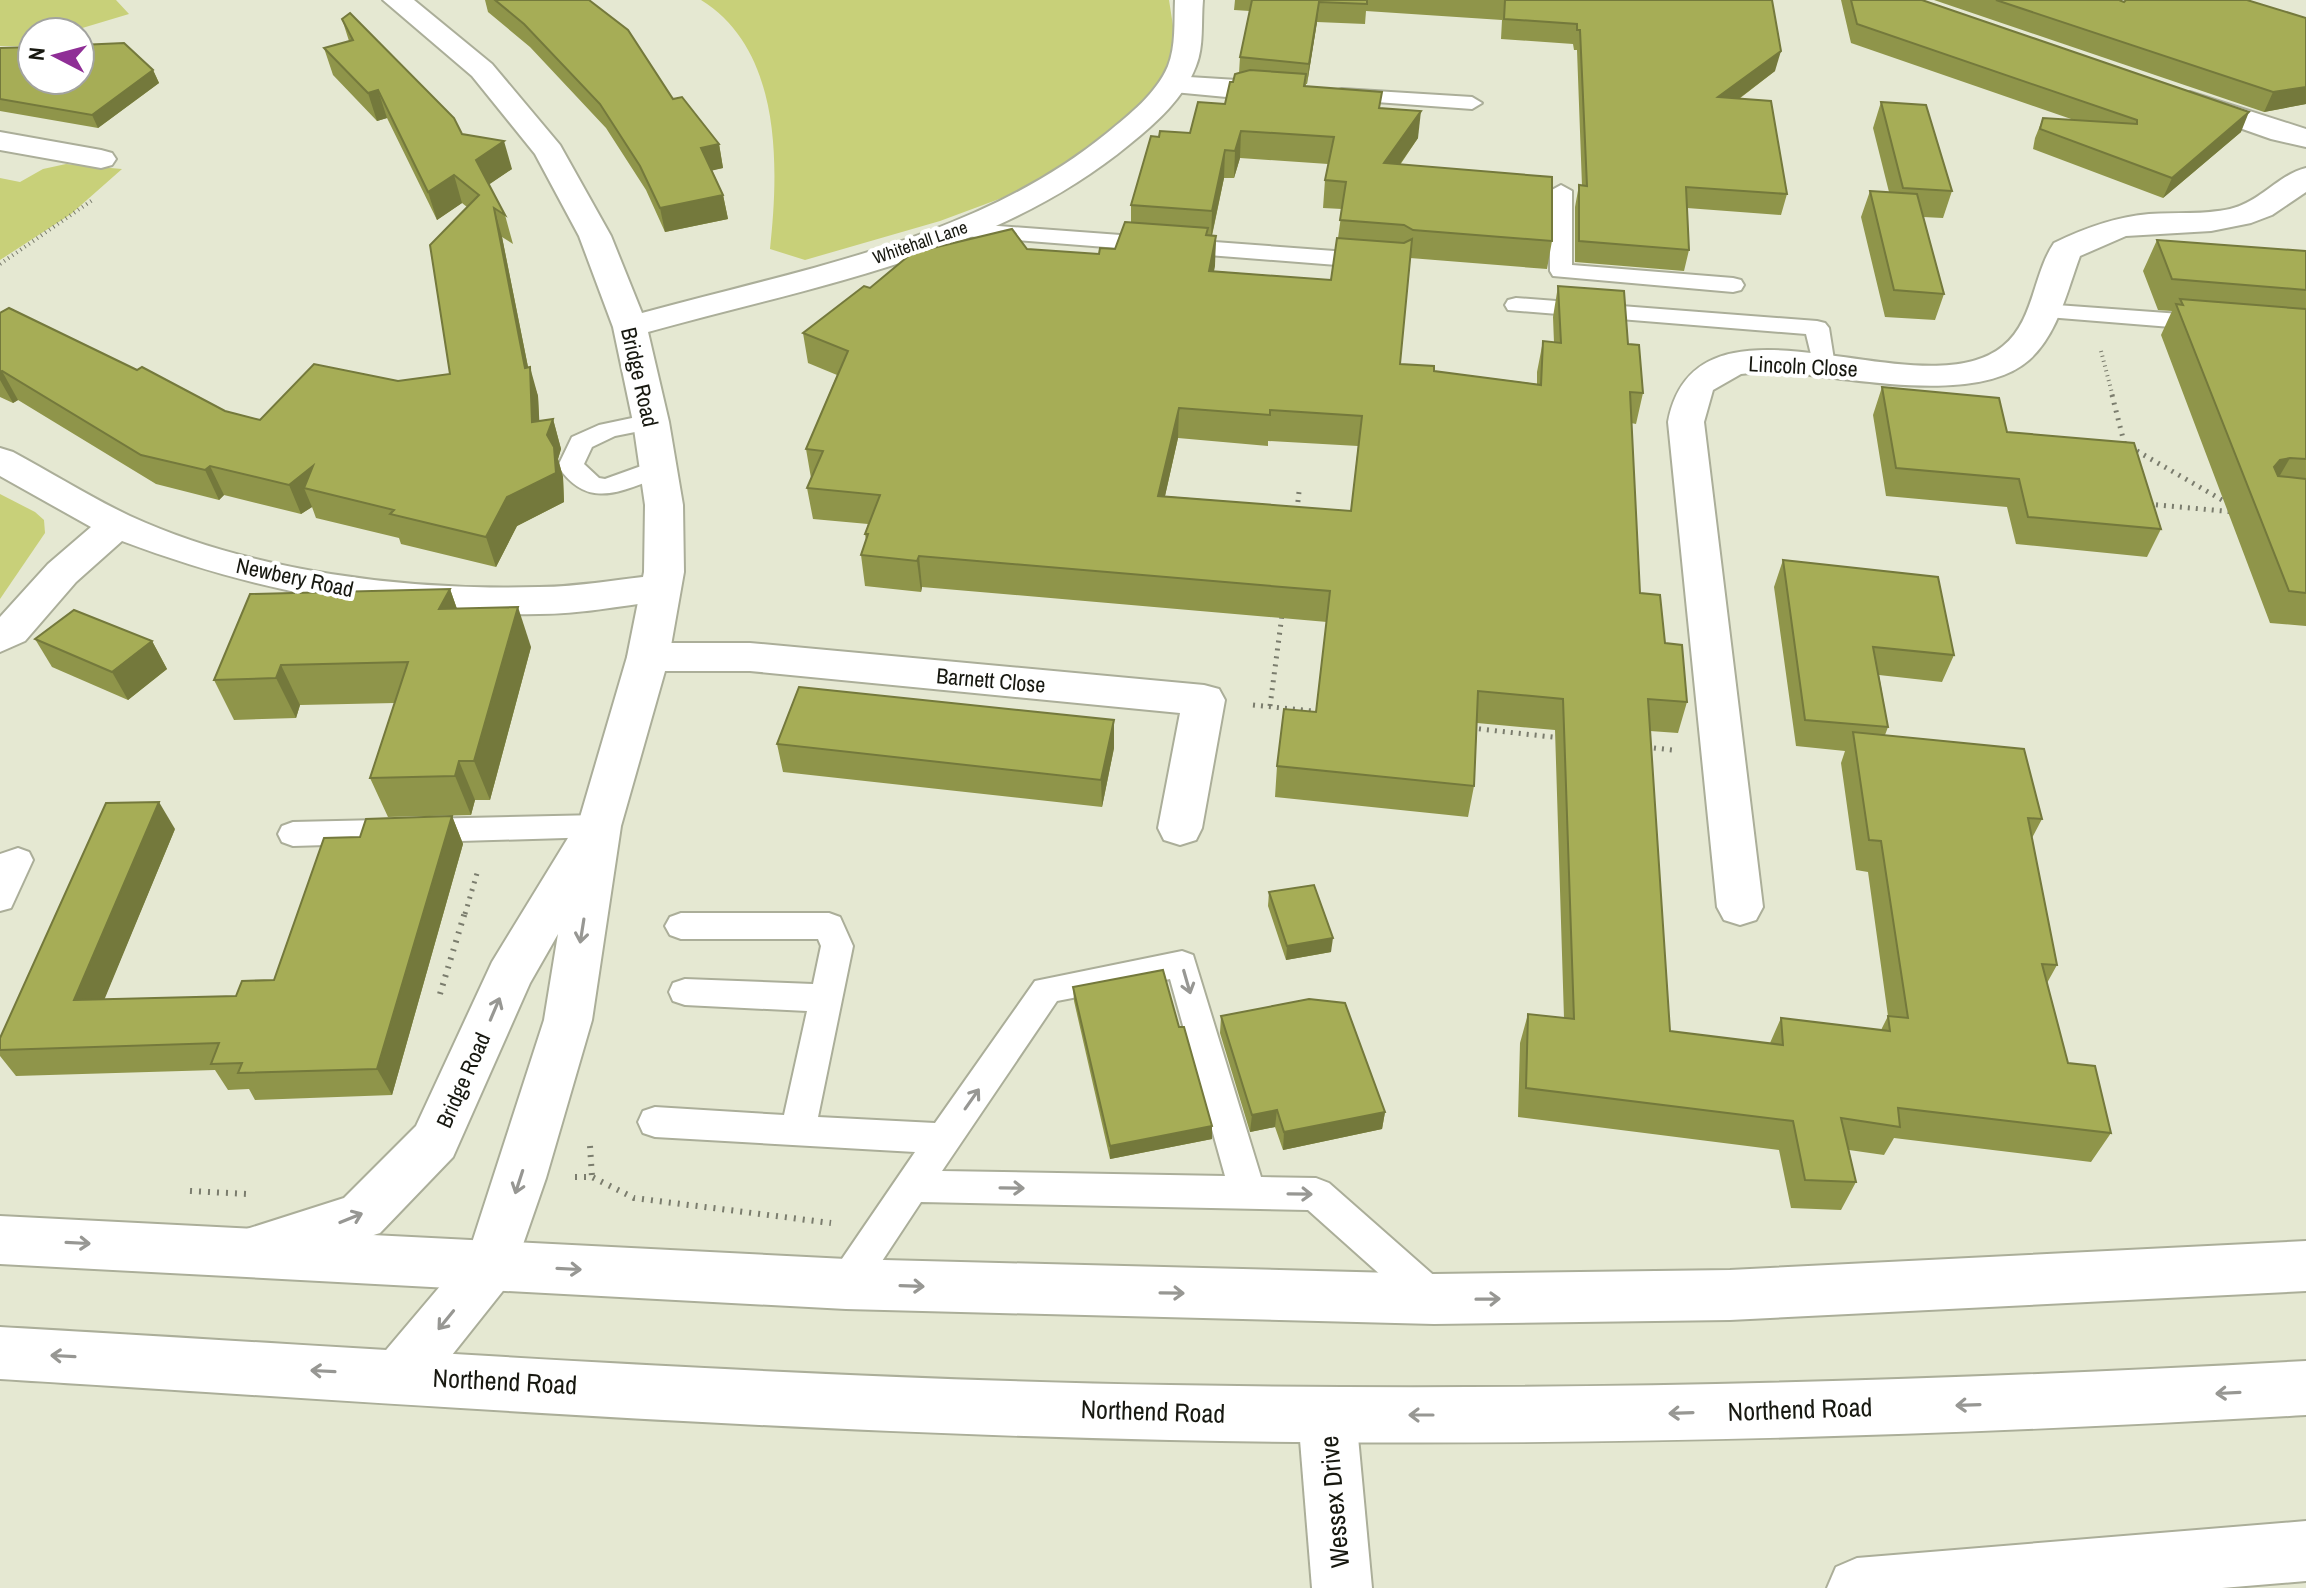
<svg xmlns="http://www.w3.org/2000/svg" width="2306" height="1588" viewBox="0 0 2306 1588" font-family="'Archivo Narrow',sans-serif">
  <style>
    .green { fill: #c8d079 }
    .lines { fill: none; stroke-linecap: round; stroke-linejoin: round }
    .service-casing { stroke: #abae99; stroke-width: 4 }
    .minor-casing { stroke: #abae99; stroke-width: 4 }
    .tertiary-casing { stroke: #abae99; stroke-width: 4 }
    .primary-casing { stroke: #abae99; stroke-width: 4 }
    .path-far2 { stroke: #7a7c6d; stroke-width: 4; stroke-dasharray: 1 4; stroke-linecap: butt }
    .path-far1 { stroke: #7a7c6d; stroke-width: 5; stroke-dasharray: 2 6; stroke-linecap: butt }
    .path { stroke: #7a7c6d; stroke-width: 6; stroke-dasharray: 2 7; stroke-linecap: butt }
    .service { fill: #fff; fill-rule: evenodd }
    .minor { fill: #fff; fill-rule: evenodd }
    .tertiary { fill: #fff; fill-rule: evenodd }
    .primary { fill: #fff; fill-rule: evenodd }
    .wall { fill: #8f954a; fill-rule: evenodd }
    .shaded-wall { fill: #74793c }
    .building { fill: #a6ad56; stroke: #74793c; stroke-width: 2; fill-rule: evenodd }
    .oneway { stroke: #979793 }
    .labels { text-anchor: middle; dominant-baseline: central; stroke-width: 8; stroke-linejoin: round; paint-order: stroke }
    .far-street-label { font-size: 18px; fill: #171810; stroke: #fff }
    .street-label { font-size: 22px; fill: #171810; stroke: #fff }
    .near-street-label { font-size: 26px; fill: #171810; stroke: #fff }
  </style>
  <rect width="100%" height="100%" fill="#e5e8d2"/>
  <g class="green">
    <path d="M0 0H116L129 14 69 32H32V46H0Z"/>
    <path d="M701 0H1169L1176 45 1169 71 1137 106 1097 141 1055 172 1010 195 940 221 805 260 770 249C779 166 782 50 701 0Z"/>
    <path d="M66 164 122 169 71 214 0 260V178L20 182 43 169Z"/>
    <path d="M0 494 35 512 44 520 45 533 0 599Z"/>
  </g>
  <g class="lines">
    <defs>
      <g id="service">
        <path d="M1342 89 1472 97 1482 103 1472 109 1335 99 1332 95 1335 91Z"/>
        <path d="M1561 185 1572 191V265L1733 278 1741 280 1744 285 1741 290 1733 292 1553 276 1550 271V191Z"/>
        <path d="M959 223 1375 254 1386 261 1375 268 951 235 948 230 951 225Z"/>
        <path d="M1516 298 1817 321 1825 323 1829 328 1835 366 1831 371H1815L1806 334 1508 310 1505 305 1508 300Z"/>
        <path d="M2043 304 2208 316 2216 318 2220 323 2216 328 2208 330 2035 316 2031 311 2035 306Z"/>
        <path d="M651 414 660 417 663 422 660 427 615 436 592 447 584 464 599 478 605 479 658 460 667 462 671 468 667 474C625 489 589 513 558 466L572 437 599 425Z"/>
        <path d="M599 815 610 818 614 826 610 834 599 837 293 846 282 842 278 834 282 826 293 822Z"/>
        <path d="M18 848 29 852 33 860 11 908 0 911V854Z"/>
        <path d="M681 913H829L840 917 853 946 818 1117 935 1123 1035 981 1182 951 1193 955 1261 1177 1316 1178 1329 1183 1447 1287 1453 1299 1447 1311 1434 1316 1421 1311 1308 1210 921 1202 859 1296 846 1301 833 1296 827 1284 833 1272 915 1152 655 1137 643 1133 638 1122 643 1111 655 1107 784 1115 807 1011 685 1005 673 1001 669 992 673 983 685 979 813 984 821 946 818 939H681L670 935 665 926 670 917ZM1170 979 1225 1176 942 1171 1057 1001Z"/>
      </g>
      <g id="minor">
        <path d="M1173 76 1237 80 1247 83 1252 89 1247 95 1237 98 1163 91 1158 85 1163 79Z"/>
        <path d="M2190 92 2306 129V147L2271 139 2180 107 2175 101 2180 95Z"/>
        <path d="M0 132 101 150 112 153 116 159 112 165 101 168 0 150Z"/>
        <path d="M2306 168V192L2272 215 2251 223 2211 231 2126 236 2080 256C2067 291 2058 334 2029 360 1975 408 1838 375 1770 371L1741 374 1713 390 1704 422 1763 907 1756 920 1740 925 1724 920 1717 907 1668 422C1696 272 1920 414 2003 346 2034 321 2033 274 2054 243 2085 228 2115 217 2149 214 2176 212 2204 215 2230 209 2260 202 2278 175 2306 168Z"/>
        <path d="M0 448 13 452C52 473 90 497 130 516 252 572 407 591 539 587 579 587 620 579 660 575L674 579 680 588 674 597 660 601C620 606 579 614 539 614 391 617 260 593 122 541L76 582 25 641 0 652V617L48 564 91 527 0 476Z"/>
        <path d="M648 643H750L1204 685 1219 689 1225 700 1202 828 1196 840 1180 845 1164 840 1158 828 1180 713 750 671H648L633 667 627 657 633 647Z"/>
        <path d="M1327 1387 1347 1396 1356 1415 1372 1588H1312L1298 1415 1307 1396Z"/>
        <path d="M2306 1521V1581L2222 1588H1827L1836 1567 1857 1558Z"/>
      </g>
      <path id="tertiary" d="M383 0H414L492 64 560 145 611 236 642 313C801 269 976 240 1107 133 1130 114 1156 94 1168 66 1176 46 1174 22 1175 0H1203C1201 22 1204 46 1196 66 1184 98 1156 123 1130 144 995 256 813 286 648 332L669 422 683 505 684 572 669 657 621 826 592 1020 546 1178 510 1282 421 1394 401 1402 381 1394 373 1375 381 1356 469 1252 544 1020 558 934 530 983 453 1157 380 1233 253 1274 234 1267 226 1250 234 1233 344 1198 416 1126 492 962 571 833 576 831 627 657 644 572 645 505 633 422 613 327 579 236 535 154 472 76Z"/>
      <g id="primary">
        <path d="M0 1216 846 1259 1434 1274 1730 1270 2306 1241V1291L1730 1320 1434 1324 846 1309 0 1264Z"/>
        <path d="M0 1327C390 1349 780 1378 1170 1385 1549 1392 1928 1382 2306 1361V1415C1928 1437 1549 1448 1170 1440 780 1432 390 1403 0 1379Z"/>
      </g>
    </defs>
    <use href="#service" class="service-casing"/>
    <use href="#minor" class="minor-casing"/>
    <use href="#tertiary" class="tertiary-casing"/>
    <use href="#primary" class="primary-casing"/>
    <g class="path-far2">
      <path d="M0 264 94 199"/>
      <path d="M2101 351 2113 397"/>
    </g>
    <g class="path-far1">
      <path d="M2112 395 2125 446"/>
      <path d="M2130 447 2229 504"/>
      <path d="M2148 504 2234 512"/>
      <path d="M1297 510 1299 492"/>
      <path d="M1253 705 1322 712"/>
      <path d="M1270 706 1282 615"/>
      <path d="M1471 728 1561 738"/>
      <path d="M1646 747 1672 750"/>
      <path d="M465 914 478 870"/>
    </g>
    <g class="path">
      <path d="M440 994 465 912"/>
      <path d="M590 1146 592 1177"/>
      <path d="M575 1177H592L634 1198 831 1223"/>
      <path d="M190 1191 248 1194"/>
    </g>
    <use href="#service" class="service"/>
    <use href="#minor" class="minor"/>
    <use href="#tertiary" class="tertiary"/>
    <use href="#primary" class="primary"/>
  </g>
  <g class="wall">
    <path d="M485 0H589L673 99 719 144 723 168 712 170 723 195 728 219 665 232 646 190 606 128 530 47 488 12Z"/>
    <path d="M1235 0H1772L1775 71 1739 99 1787 194 1781 215 1687 208 1689 250 1684 271 1575 262V207L1579 185 1582 186 1577 50H1574L1573 44 1501 39 1502 20 1366 11 1365 24 1317 22 1307 84H1306V86L1381 108 1418 138 1400 165 1552 241 1547 269 1410 258 1400 364 1434 371 1537 384V372L1543 341 1554 343 1553 317 1558 286 1628 344 1643 393 1636 424 1631 423 1640 593 1665 643 1687 702 1678 733 1650 731 1670 1031 1770 1043 1781 1018 1881 1030 1888 1016 1868 872 1856 870 1841 763 1845 751 1796 746 1774 587 1783 560 1954 655 1942 682 1879 675 1888 727 1885 735 2042 819 2032 838 2057 965 2047 983 2068 1063 2111 1133 2091 1162 1894 1138 1884 1155 1849 1150 1856 1182 1841 1210 1791 1208 1779 1150 1518 1117 1520 1043 1528 1014 1564 1018 1555 730 1477 723 1474 786 1468 817 1275 797 1277 766 1316 712 1327 622 922 587 921 592 865 586 861 555 866 540 865 534 868 524 813 519 807 488 811 478 806 449 837 375 808 363 803 333 870 288 1027 249 1099 254 1115 249 1131 222V205L1159 137 1190 133 1225 104 1233 82 1239 73 1240 57 1250 11 1234 10ZM1240 158 1328 164 1325 180 1323 208 1342 209 1338 238 1331 280 1214 271 1216 236H1212L1224 178H1234ZM1178 438 1268 446V441L1358 446 1351 511 1165 496Z"/>
    <path d="M1841 0H1922L2241 132 2163 198 2033 149 2035 138 2043 118 2074 120 1851 43Z"/>
    <path d="M1934 0H2119L2306 104 2264 112Z"/>
    <path d="M342 19 462 134 512 169 489 184 505 215 513 244 502 237 528 367 538 396 539 421 553 419 561 449 558 459 563 477 564 502 517 526 496 567 401 544 399 538 316 518 312 507 301 514 224 495 219 500 156 484 18 400 13 403 0 397V313L137 370 225 411 260 420 398 381 450 374 467 207 462 203 437 220 387 118 377 121 333 75 324 48 349 41Z"/>
    <path d="M0 48 153 70 159 83 98 128 0 111Z"/>
    <path d="M1881 102 1952 191 1943 218 1923 217 1944 294 1935 320 1885 317 1861 217 1870 191 1889 192 1873 128Z"/>
    <path d="M2157 240 2306 251V626L2270 623 2161 335 2172 311 2158 310 2143 271Z"/>
    <path d="M1882 387 2007 432 2161 529 2147 557 2016 544 2007 507 1886 496 1873 415Z"/>
    <path d="M450 589 457 609 531 647 490 800H475L471 815 388 817 370 778 395 703 300 705 296 718 234 720 214 680Z"/>
    <path d="M35 639 152 641 167 669 128 700 52 667Z"/>
    <path d="M1114 720V748L1102 807 783 772 777 744Z"/>
    <path d="M452 816 463 844 392 1095 255 1100 249 1089 228 1090 215 1070 16 1076 0 1056V1038L175 829 104 999 236 996 274 980 360 837Z"/>
    <path d="M1269 892 1331 952 1286 960 1268 906Z"/>
    <path d="M1073 987 1179 1027 1212 1126V1139L1110 1159 1074 1001Z"/>
    <path d="M1221 1016 1385 1112 1382 1129 1283 1150 1275 1127 1250 1132 1220 1033Z"/>
  </g>
  <g class="shaded-wall">
    <path d="M1319 2 1317 22 1307 84 1309 64Z"/>
    <path d="M1781 51 1775 71 1713 118 1718 97Z"/>
    <path d="M153 70 159 83 98 128 92 115Z"/>
    <path d="M2306 87V104L2264 112 2273 92Z"/>
    <path d="M378 90 387 118 377 121 368 93Z"/>
    <path d="M1421 111 1418 138 1381 191 1384 163Z"/>
    <path d="M2249 112 2241 132 2163 198 2172 178Z"/>
    <path d="M1241 131 1240 158 1234 178 1235 151Z"/>
    <path d="M504 141 512 169 484 188 476 160Z"/>
    <path d="M719 144 723 168 706 172 701 148Z"/>
    <path d="M1225 150 1224 178 1211 239 1212 211Z"/>
    <path d="M454 175 462 203 437 220 428 192Z"/>
    <path d="M723 195 728 219 665 232 660 208Z"/>
    <path d="M494 208 502 237 530 377V367L538 396 541 452 532 422 525 368Z"/>
    <path d="M1216 236 1215 266 1208 301 1209 271Z"/>
    <path d="M2 371 18 400 13 403 0 380V372Z"/>
    <path d="M1179 408 1178 438 1158 527V496Z"/>
    <path d="M553 419 561 449 558 459 563 477 564 502 517 526 496 567 486 537 507 497 547 435Z"/>
    <path d="M2290 458 2272 489 2274 467 2280 460Z"/>
    <path d="M210 466 224 495 219 500 205 470Z"/>
    <path d="M313 466 304 488 312 507 301 514 289 485Z"/>
    <path d="M919 556 922 587 921 592 917 561Z"/>
    <path d="M450 589 464 629 439 609Z"/>
    <path d="M518 607 531 647 490 800 474 761Z"/>
    <path d="M152 641 167 669 128 700 112 672Z"/>
    <path d="M281 665 300 705 296 718 276 678Z"/>
    <path d="M1114 720V748L1102 807 1101 780Z"/>
    <path d="M459 761 475 800 471 815 455 776Z"/>
    <path d="M159 802 175 829 93 1027 74 1000Z"/>
    <path d="M452 816 463 844 392 1095 377 1069Z"/>
    <path d="M1333 938 1331 952 1286 960 1287 946Z"/>
    <path d="M1277 1110 1275 1127 1250 1132 1252 1115Z"/>
    <path d="M1385 1112 1382 1129 1283 1150 1284 1132Z"/>
    <path d="M1212 1126V1139L1110 1159V1146Z"/>
  </g>
  <g class="building">
    <path d="M495 0H589L628 30 673 99 682 97 719 144 701 148 723 195 660 208 640 166 600 104 524 24Z"/>
    <path d="M1252 0H1367V4L1319 2 1309 64 1240 57Z"/>
    <path d="M1505 0H1772L1781 51 1718 97 1771 101 1787 194 1686 187 1689 250 1579 241V185L1587 186 1580 30H1577V24L1504 19Z"/>
    <path d="M1851 0H1922L2249 112 2172 178 2040 129 2043 118 2137 124V120L1857 24Z"/>
    <path d="M1996 0H2119L2124 2 2126 0H2247L2306 18V87L2273 92Z"/>
    <path d="M350 13 454 118 462 134 504 141 476 160 505 215 494 208 525 368 530 367 532 422 553 419 547 435 554 447 556 473 507 497 486 537 390 514 394 510 304 488 313 466 289 485 210 466 205 470 141 455 2 371 0 372V313L9 308 137 370 142 367 225 411 260 420 314 364 398 381 450 374 430 245 479 195 454 175 428 192 378 90 368 93 324 48 353 40 342 19Z"/>
    <path d="M124 43 153 70 92 115 0 99V48L32 47V80H80V45Z"/>
    <path d="M1250 70 1306 74 1304 86 1382 92 1379 108 1421 111 1384 163 1552 177V241L1413 230 1404 225 1340 220 1346 182 1325 180 1334 137 1241 131 1235 151 1225 150 1212 211 1131 205 1151 136 1159 137 1160 131 1190 133 1198 102 1225 104 1230 82H1233L1235 74Z"/>
    <path d="M1881 102 1926 105 1952 191 1903 188Z"/>
    <path d="M1870 191 1917 194 1944 294 1894 290Z"/>
    <path d="M1125 222 1208 228 1206 235 1216 236 1209 271 1331 280 1337 238 1404 243 1412 239 1400 364 1434 366V371L1541 385 1543 341 1561 343 1558 286 1624 291 1628 344 1639 345 1643 393 1630 392 1640 593 1660 595 1665 643 1682 645 1687 702 1648 699 1670 1031 1783 1045 1781 1018 1890 1031 1888 1016 1908 1018 1881 841 1869 840 1853 732 2024 749 2042 819 2028 818 2057 965 2042 964 2068 1063 2095 1066 2111 1133 1898 1108 1900 1127 1841 1118 1856 1182 1805 1180 1793 1121 1526 1088 1528 1014 1574 1019 1563 699 1478 691 1474 786 1277 766 1284 709 1316 712 1330 591 919 556 917 561 861 555 868 534H865L880 495 807 488 823 451 806 449 848 351 803 333 864 286 870 288 912 253 1012 229 1027 249 1099 254 1100 248 1115 249ZM1179 408 1270 415V410L1362 416 1351 511 1158 496Z"/>
    <path d="M2157 240 2306 251V290L2172 279Z"/>
    <path d="M2180 299 2306 309V459L2290 458 2280 460 2274 467 2278 476 2306 479V593L2289 591 2176 304 2183 305Z"/>
    <path d="M1882 387 1999 398 2007 432 2134 443 2161 529 2028 517 2019 479 1896 468Z"/>
    <path d="M1783 560 1938 577 1954 655 1873 647 1888 727 1805 720Z"/>
    <path d="M450 589 439 609 518 607 474 761H459L455 776 370 778 408 662 281 665 276 678 214 680 250 594Z"/>
    <path d="M74 610 152 641 112 672 35 639Z"/>
    <path d="M799 687 1114 720 1101 780 777 744Z"/>
    <path d="M159 802 74 1000 236 996 242 981 274 980 324 838 360 837 366 819 452 816 377 1069 238 1073 242 1063 211 1064 219 1043 0 1050V1038L106 803Z"/>
    <path d="M1314 885 1333 938 1287 946 1269 892Z"/>
    <path d="M1163 970 1179 1027H1184L1212 1126 1110 1146 1073 987Z"/>
    <path d="M1309 999 1345 1003 1385 1112 1284 1132 1277 1110 1252 1115 1221 1016Z"/>
  </g>
  <defs><path id="oneway-shaft" d="M-6 0H5M1.5-3L5.5 0L1.5 3" fill="none" stroke-width="1.6" stroke-linecap="round" stroke-linejoin="round" transform="scale(2)"/></defs>
  <g class="oneway">
    <use href="#oneway-shaft" transform="translate(582 931) rotate(99)"/>
    <use href="#oneway-shaft" transform="translate(1187 982) rotate(74)"/>
    <use href="#oneway-shaft" transform="translate(495 1009) rotate(-67)"/>
    <use href="#oneway-shaft" transform="translate(972 1099) rotate(-55)"/>
    <use href="#oneway-shaft" transform="translate(519 1182) rotate(108)"/>
    <use href="#oneway-shaft" transform="translate(1012 1188) rotate(1)"/>
    <use href="#oneway-shaft" transform="translate(1300 1194) rotate(1)"/>
    <use href="#oneway-shaft" transform="translate(351 1218) rotate(-22)"/>
    <use href="#oneway-shaft" transform="translate(78 1243) rotate(3)"/>
    <use href="#oneway-shaft" transform="translate(569 1269) rotate(3)"/>
    <use href="#oneway-shaft" transform="translate(912 1286) rotate(2)"/>
    <use href="#oneway-shaft" transform="translate(1172 1293) rotate(1)"/>
    <use href="#oneway-shaft" transform="translate(1488 1299) rotate(-1)"/>
    <use href="#oneway-shaft" transform="translate(446 1320) rotate(129)"/>
    <use href="#oneway-shaft" transform="translate(63 1356) rotate(-177)"/>
    <use href="#oneway-shaft" transform="translate(323 1371) rotate(-177)"/>
    <use href="#oneway-shaft" transform="translate(2228 1393) rotate(177)"/>
    <use href="#oneway-shaft" transform="translate(1968 1405) rotate(178)"/>
    <use href="#oneway-shaft" transform="translate(1681 1413) rotate(178)"/>
    <use href="#oneway-shaft" transform="translate(1421 1415) rotate(-180)"/>
  </g>
  <g class="labels">
    <g class="far-street-label">
      <text transform="translate(920 242) rotate(-19)">Whitehall Lane</text>
    </g>
    <g class="street-label">
      <text transform="translate(1803 366) rotate(3)">Lincoln Close</text>
      <text transform="translate(640 377) rotate(77)">Bridge Road</text>
      <text transform="translate(295 577) rotate(12)">Newbery Road</text>
      <text transform="translate(991 680) rotate(5)">Barnett Close</text>
      <text transform="translate(463 1080) rotate(-66)">Bridge Road</text>
    </g>
    <g class="near-street-label">
      <text transform="translate(505 1381) rotate(3)">Northend Road</text>
      <text transform="translate(1800 1409) rotate(-2)">Northend Road</text>
      <text transform="translate(1153 1411) rotate(2)">Northend Road</text>
      <text transform="translate(1334 1502) rotate(-95)">Wessex Drive</text>
    </g>
  </g>
  <g transform="translate(56 56) rotate(276)"><circle r="38" fill="#ffffff" stroke="#a2a39f" stroke-width="2"/>
  <path d="M0-6L14 30L0 20L-14 30Z" fill="#8f2e96"/>
  <text y="-12" font-size="22" font-weight="bold" text-anchor="middle" fill="#171810">N</text>
  </g>
</svg>
